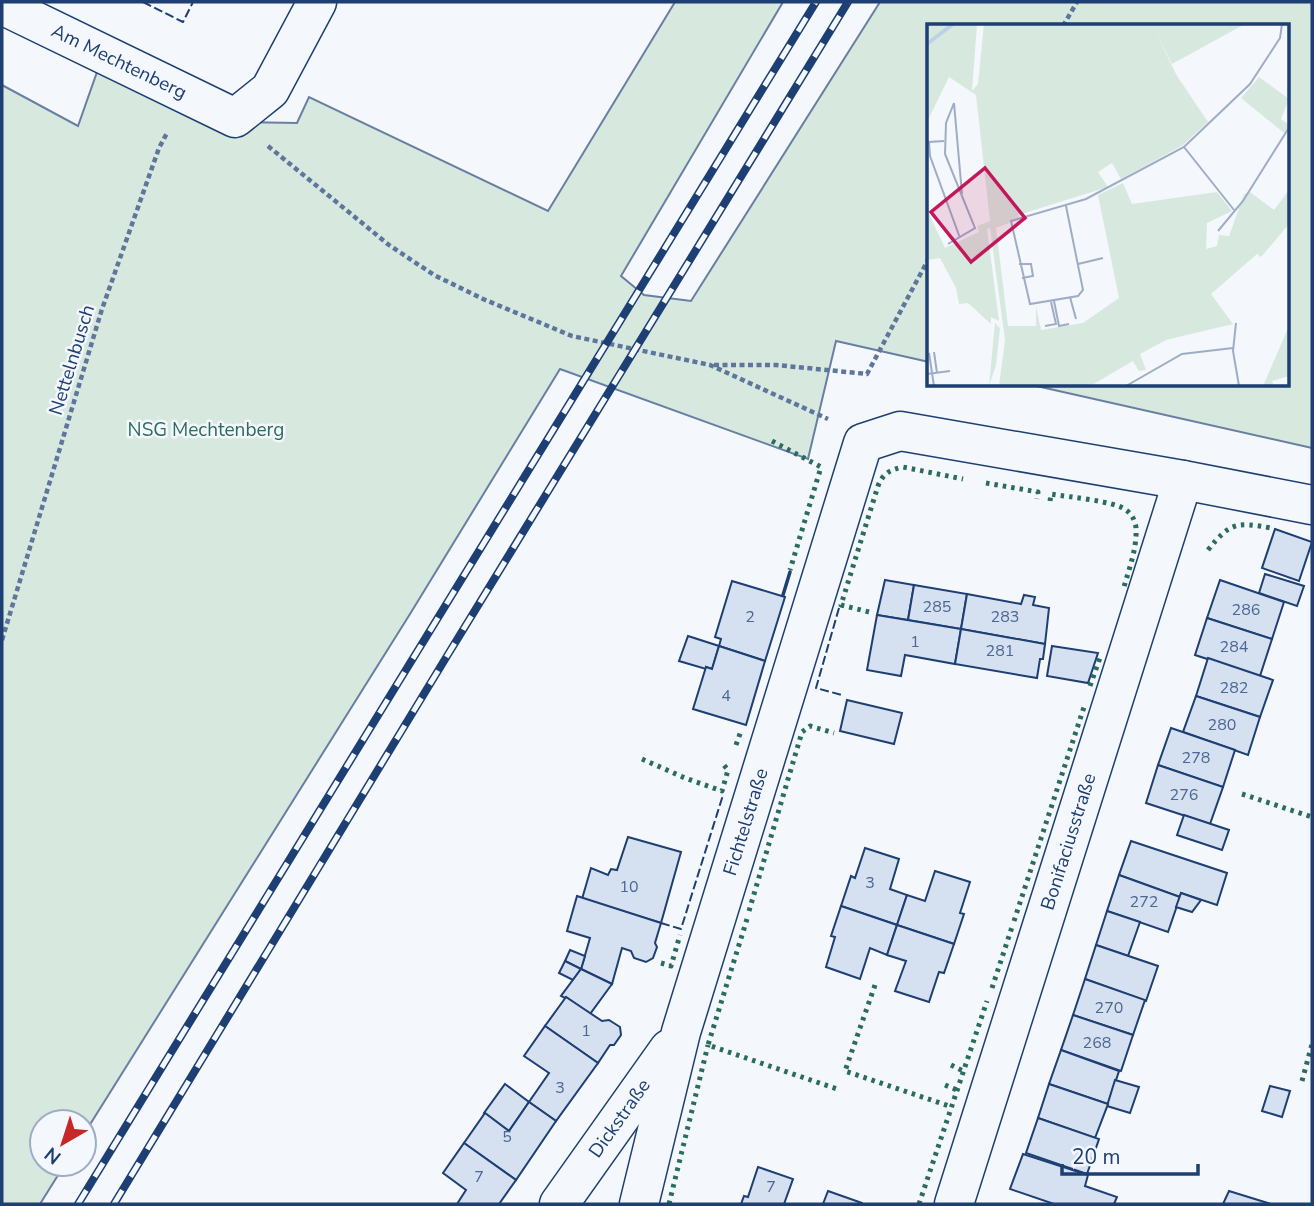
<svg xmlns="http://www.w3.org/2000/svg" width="1314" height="1206" viewBox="0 0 1314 1206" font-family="'Nunito Sans',sans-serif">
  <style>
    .green { fill: #d7e8df; stroke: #687fa3; stroke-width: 2 }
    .building { fill: #d5e0f0; stroke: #1d3f73; stroke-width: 2 }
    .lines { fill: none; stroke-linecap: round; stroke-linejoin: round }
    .street-casing { stroke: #1d3f73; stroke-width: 41 }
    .path { stroke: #5e769c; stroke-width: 4.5; stroke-dasharray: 5 3.5; stroke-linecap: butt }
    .street { stroke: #f4f7fb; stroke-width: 38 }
    .rail-casing { stroke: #1d3f73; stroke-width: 8 }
    .rail { stroke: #f4f7fb; stroke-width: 5; stroke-dasharray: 16; stroke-linecap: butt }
    .hedge { stroke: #2c6c60; stroke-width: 5; stroke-dasharray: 3.5 5; stroke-linecap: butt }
    .fence { stroke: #1d3f73; stroke-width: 2; stroke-dasharray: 9 3.5; stroke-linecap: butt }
    .wall { stroke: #1d3f73; stroke-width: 3.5 }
    .labels { text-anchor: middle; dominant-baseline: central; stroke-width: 5; stroke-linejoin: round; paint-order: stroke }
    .number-label { font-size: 16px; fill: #4b6792 }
    .street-label { font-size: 19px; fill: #1d3f73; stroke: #f4f7fb }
    .park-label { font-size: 19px; fill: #2c6c60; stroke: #f4f7fb }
    .inset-river { fill: none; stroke: #bed0e5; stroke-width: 3.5 }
    .inset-road { fill: none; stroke: #9eadc5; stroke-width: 2 }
    .view { fill: #c2185b; fill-opacity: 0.15; stroke: #c2185b; stroke-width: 3.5 }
    .inset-edge { fill: none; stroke: #1d3f73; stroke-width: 3.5 }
  </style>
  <rect width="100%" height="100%" fill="#f4f7fb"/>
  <path class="green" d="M675 2H783L621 276 644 295 691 301 880 2H1312V448L1032 385H1288V26H929V362L836 341 808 459 560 369 410 614 84 1134V1122H42V1164H65L40 1204H2V85L78 126 103 55 237 122 297 123 309 97 548 211Z"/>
  <g class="building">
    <path d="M1275 529 1312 542 1299 581 1262 568Z"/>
    <path d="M1265 574 1304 586 1297 606 1259 593Z"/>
    <path d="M885 580 914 585 908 620 877 615Z"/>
    <path d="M1220 580 1284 602 1272 639 1207 618Z"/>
    <path d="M732 581 785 597 765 661 719 646 721 639 715 637Z"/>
    <path d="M914 585 967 594 961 629 908 620Z"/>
    <path d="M967 594 1021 604 1024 595 1035 597 1033 605 1049 608 1045 644 961 629Z"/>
    <path d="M877 615 961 629 955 664 905 655 901 676 867 670Z"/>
    <path d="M1207 618 1272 639 1260 676 1195 655Z"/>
    <path d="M961 629 1045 644 1043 659H1040L1037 678 955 664Z"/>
    <path d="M688 636 719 646 712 669 706 667V669L679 661Z"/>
    <path d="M719 646 765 661 746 725 693 709 706 667 712 669Z"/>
    <path d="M1052 646 1098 653 1088 683 1047 676Z"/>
    <path d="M1208 658 1273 680 1260 717 1196 696Z"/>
    <path d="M1196 696 1260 717 1248 755 1183 732Z"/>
    <path d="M847 700 902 713 894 744 840 731Z"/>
    <path d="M1171 728 1235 750 1223 787 1158 765Z"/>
    <path d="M1158 765 1223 787 1210 824 1146 803Z"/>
    <path d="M1184 815 1229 830 1222 850 1177 835Z"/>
    <path d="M628 837 681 852 661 923 582 899 591 868 608 875 611 869 617 870Z"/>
    <path d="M1131 841 1227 873 1217 905 1181 893 1180 897 1119 875Z"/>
    <path d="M865 848 899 859 890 889 907 895 897 925 841 906 851 876 855 878Z"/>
    <path d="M935 871 970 882 960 913 964 914 954 944 897 925 907 895 925 901Z"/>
    <path d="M1119 875 1180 897 1168 932 1107 911Z"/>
    <path d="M1181 893 1201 900 1192 912 1176 907Z"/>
    <path d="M577 896 661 923 655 943 657 947 653 958 646 962 634 958 631 951 622 948 612 984 581 969 590 938 567 931Z"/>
    <path d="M841 906 897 925 887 955 870 948 860 979 826 967 835 937 831 936Z"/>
    <path d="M1107 911 1140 922 1128 956 1096 945Z"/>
    <path d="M897 925 954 944 944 973 939 972 929 1002 895 991 906 961 887 955Z"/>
    <path d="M1096 945 1158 966 1146 1001 1085 979Z"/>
    <path d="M570 950 585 956 581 969 565 961Z"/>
    <path d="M565 961 581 969 573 980 559 973Z"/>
    <path d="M581 969 612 984 590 1014 566 997 565 998 561 996Z"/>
    <path d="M1085 979 1145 1000 1133 1035 1073 1015Z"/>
    <path d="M566 997 602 1021 609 1020 620 1027 621 1035 614 1045H610L598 1063 545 1026Z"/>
    <path d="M1073 1015 1133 1035 1121 1071 1061 1050Z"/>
    <path d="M545 1026 598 1063 556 1121 529 1102 549 1073 524 1056Z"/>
    <path d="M1061 1050 1119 1071 1108 1104 1049 1084Z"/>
    <path d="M1115 1080 1139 1087 1130 1113 1107 1106Z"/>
    <path d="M505 1084 529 1102 509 1131 484 1113Z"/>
    <path d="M1049 1084 1108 1104 1095 1138 1038 1118Z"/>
    <path d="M1270 1086 1290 1091 1282 1117 1262 1111Z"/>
    <path d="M529 1102 556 1121 516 1180 464 1143 485 1113 509 1131Z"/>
    <path d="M1038 1118 1099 1139 1087 1174 1026 1153Z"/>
    <path d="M464 1143 516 1180 499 1204H457L466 1190 443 1173Z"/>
    <path d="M1023 1154 1088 1175 1085 1186 1117 1197 1114 1204H1054L1010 1189Z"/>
    <path d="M758 1167 793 1179 784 1204H741L744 1196 748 1197Z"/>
    <path d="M828 1191 862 1203V1204H823Z"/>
    <path d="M1229 1191 1271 1204H1223Z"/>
  </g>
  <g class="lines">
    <defs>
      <g id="street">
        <path id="s1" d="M2 5 235 118 270 90 317 2"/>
        <path id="s2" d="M559 1204 669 1049"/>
        <path id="s3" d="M639 1204 681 1032 863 443 900 431 1183 480 1312 505"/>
        <path id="s4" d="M954 1204 1183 480"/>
      </g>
    </defs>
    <use href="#street" class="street-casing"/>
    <g class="path">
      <path d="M1063 26 1077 2"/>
      <path d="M268 146 389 245 434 275 483 299 572 336 710 365 828 419"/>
      <path d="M714 365H776L867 374 929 258"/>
      <path d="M2 640 102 309 159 148 167 133"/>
    </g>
    <use href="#street" class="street"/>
    <defs>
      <g id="rail">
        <path d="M78 1204 816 2"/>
        <path d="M114 1204 447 656 848 2"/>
      </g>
    </defs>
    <use href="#rail" class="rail-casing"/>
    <use href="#rail" class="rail"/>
    <g class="hedge">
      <path d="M772 441 821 467 790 570"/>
      <path d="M986 483 1038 492 1037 499"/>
      <path d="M1050 501 1051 494C1068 497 1115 501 1126 510 1132 514 1136 522 1136 529 1137 548 1129 569 1124 587"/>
      <path d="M1208 550C1230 522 1237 522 1271 528"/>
      <path d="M869 612 841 605 878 486C883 473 890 470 903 467L963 479"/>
      <path d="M1090 686 1101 655"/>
      <path d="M736 745 741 731"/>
      <path d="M642 759 685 778 722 791 728 770 722 763"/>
      <path d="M1242 794 1312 817"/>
      <path d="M749 911 802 732 810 726 834 733"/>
      <path d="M747 919 708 1045 837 1089"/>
      <path d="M1014 921 1084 707"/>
      <path d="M661 963 671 966 680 935"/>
      <path d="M875 985 845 1071 952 1107"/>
      <path d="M992 988 1012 927"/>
      <path d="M951 1065 963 1071"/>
      <path d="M1302 1081 1312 1044"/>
      <path d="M945 1085 957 1090"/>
      <path d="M669 1204 708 1045"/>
      <path d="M919 1204 987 1001"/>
    </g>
    <g class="fence">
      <path d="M143 2 183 22 193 2"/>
      <path d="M839 608 816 688 842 695"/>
      <path d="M661 923 681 929 723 795"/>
    </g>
    <path class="wall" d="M783 595 790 572"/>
  </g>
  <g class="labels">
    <g class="number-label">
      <text x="937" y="607">285</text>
      <text x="1246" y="610">286</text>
      <text x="750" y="617">2</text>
      <text x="1005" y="617">283</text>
      <text x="915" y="642">1</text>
      <text x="1234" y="647">284</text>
      <text x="1000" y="651">281</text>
      <text x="1234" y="688">282</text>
      <text x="726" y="696">4</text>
      <text x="1222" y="725">280</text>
      <text x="1196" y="758">278</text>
      <text x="1184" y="795">276</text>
      <text x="870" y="883">3</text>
      <text x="629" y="887">10</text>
      <text x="1144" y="902">272</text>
      <text x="1109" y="1008">270</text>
      <text x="586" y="1031">1</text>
      <text x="1097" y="1043">268</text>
      <text x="560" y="1088">3</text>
      <text x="507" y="1137">5</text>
      <text x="479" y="1177">7</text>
      <text x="771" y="1187">7</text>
    </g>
    <g class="street-label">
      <text stroke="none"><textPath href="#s1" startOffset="130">Am Mechtenberg</textPath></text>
      <text transform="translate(72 360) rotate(-73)">Nettelnbusch</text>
      <text stroke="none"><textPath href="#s3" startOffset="397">Fichtelstraße</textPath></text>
      <text stroke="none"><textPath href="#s4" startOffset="380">Bonifaciusstraße</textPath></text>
      <text stroke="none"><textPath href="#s2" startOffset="105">Dickstraße</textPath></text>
    </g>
    <g class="park-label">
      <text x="206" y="430">NSG Mechtenberg</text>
    </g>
  </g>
  <g transform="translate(927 24)">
    <rect width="362" height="362" fill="#f4f7fb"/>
    <path d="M0 0H50L45 67 51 60 57 0H318L245 40 228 7 250 52 281 98 256 121 194 155 185 139 171 148 181 163 91 191 92 195 69 204 81 302H109V282L114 306 156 299 192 274 171 171 196 159 205 180 290 168 305 187 280 199 279 225 290 222 292 211 302 212 317 170 323 168 347 186 362 166V200L334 233 330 230 284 270 306 300 239 316 213 330 219 346 212 347 206 337 163 362H72L78 316 63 204 60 205 72 297 64 293V300L41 279 32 280 29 264 13 234 0 236V186L18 224 52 208 50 202 63 197 49 71 22 53 0 98ZM332 53 362 75 354 95 362 101 357 109 314 74ZM68 299 73 304 69 341 62 362ZM362 302V352L345 357 347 362H336Z" fill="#d7e8df"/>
    <path class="inset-river" d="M0 20 26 0"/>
    <path class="inset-road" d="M27 79 35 170M17 117 2 118 3 132 33 214M257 123 307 186M139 182 156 266 151 272 103 280 84 197 159 175 257 123 323 60 353 14 355 0M291 207 316 177 363 102M21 220 48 204 18 130 19 99 27 79M92 240H104L106 252 95 254M151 240 176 234M143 273 149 295M127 277 132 302 142 300M309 299 306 327 312 362M118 302 129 300 124 278M7 328 10 349M2 329 7 362M0 350 23 347M199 362 255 330 306 324"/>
    <path class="view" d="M58 144 98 194 44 238 4 188Z"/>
    <rect width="362" height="362" class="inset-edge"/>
  </g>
  <rect width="1314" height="1206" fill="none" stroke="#1d3f73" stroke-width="7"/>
  <g transform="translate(63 1143) rotate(219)"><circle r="33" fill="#f4f7fb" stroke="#9eadc5" stroke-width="2"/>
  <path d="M0-5L12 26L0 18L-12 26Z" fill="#c62828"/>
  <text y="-10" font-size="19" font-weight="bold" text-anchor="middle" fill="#1d3f73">N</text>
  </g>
  <path d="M1062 1164v10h136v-10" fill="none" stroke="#1d3f73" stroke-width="3.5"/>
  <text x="1072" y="1164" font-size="21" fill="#1d3f73" stroke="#f4f7fb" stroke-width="5" paint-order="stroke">20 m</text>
</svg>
